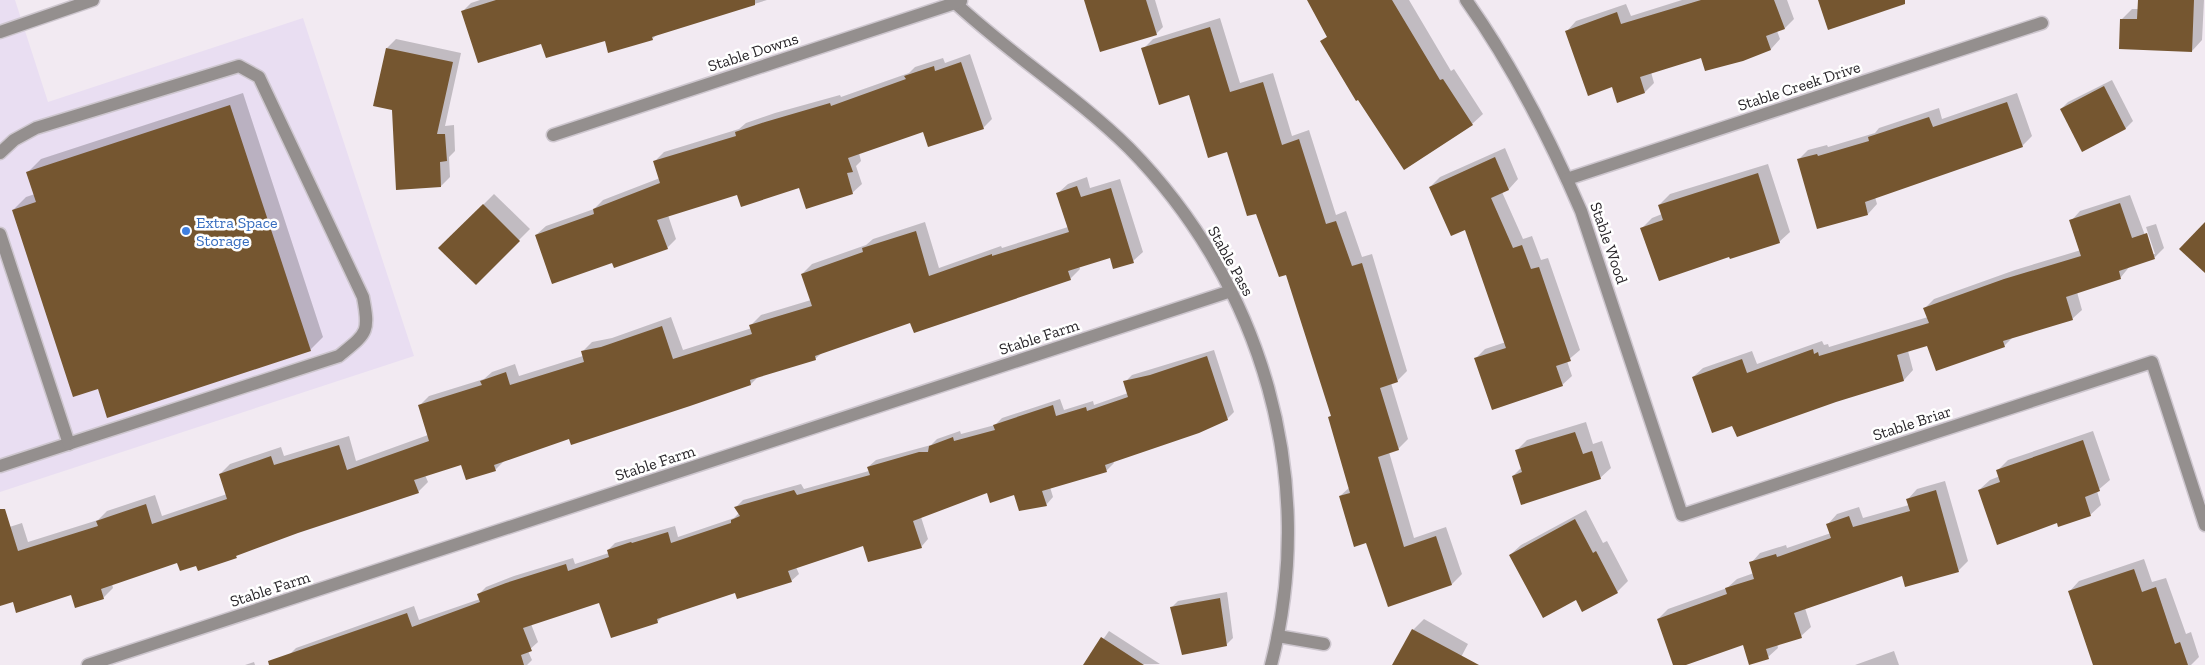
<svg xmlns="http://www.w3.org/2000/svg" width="2205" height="665" viewBox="0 0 2205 665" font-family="'Zilla Slab',serif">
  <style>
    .commercial { fill: #e9def2 }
    .shadow { fill: #0003 }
    .building { fill: #755630 }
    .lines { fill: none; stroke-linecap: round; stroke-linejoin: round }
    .minor-casing { stroke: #cdc6ce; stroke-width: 15 }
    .minor { stroke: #948f8e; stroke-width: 12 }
    .shop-dot { fill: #3f7fe0; stroke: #fff; stroke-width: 2 }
    .labels { text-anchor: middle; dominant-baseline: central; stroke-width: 5; stroke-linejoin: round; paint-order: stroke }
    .street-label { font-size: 16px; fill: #272428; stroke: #fff }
    .shop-label { font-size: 16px; fill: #366cbe; stroke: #fff; text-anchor: start }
  </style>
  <rect width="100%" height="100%" fill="#f2eaf2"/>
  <path class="commercial" d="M0 0H15L48 102 303 18 414 356 0 492Z"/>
  <g class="shadow">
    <path d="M480 0H767L658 34 652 39 542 42 463 11 471 3Z"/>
    <path d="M1089 0H1155L1163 27 1156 34Z"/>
    <path d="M1308 0H1409L1451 71 1454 69 1483 114 1472 124 1322 41 1328 36Z"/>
    <path d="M1682 0H1787L1794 19 1785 28 1777 31 1780 39 1771 49 1706 70 1702 57 1651 72 1654 83 1645 92 1613 86 1567 31 1576 21 1626 4 1631 16Z"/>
    <path d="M2139 0H2204L2202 40 2192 51 2122 19 2132 9H2139Z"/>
    <path d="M1220 18 1240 83 1273 73 1292 136 1309 130 1336 215 1346 211 1362 257 1372 254 1407 371 1397 381 1391 383 1408 439 1398 449 1389 452 1414 538 1446 527 1462 574 1452 584 1389 605 1367 542 1340 496 1350 487 1329 417 1332 415 1287 273 1228 150 1190 94 1143 49 1153 39Z"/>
    <path d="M396 39 461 53 445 126 454 125 455 151 449 157 450 177 441 186 387 48Z"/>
    <path d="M970 54 992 119 983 128 924 130 859 153 861 161 856 166 862 184 852 193 800 186 738 194 668 215 676 239 667 248 612 262 536 235 546 226 594 209 603 200 660 178 654 162 664 152 739 129 746 123 775 113 840 95 841 97 909 73 915 67 943 58 945 63Z"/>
    <path d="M2112 80 2133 121 2126 128 2083 151 2061 109 2068 102Z"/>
    <path d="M243 93 323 337 310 350 98 388 13 210 26 197 35 194 28 172 41 159Z"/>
    <path d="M2017 93 2032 136 2022 146 1875 197 1877 204 1868 214 1798 160 1808 150 1827 145 1828 147 1875 133 1879 128 1939 108 1942 119Z"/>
    <path d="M1505 148 1518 179 1509 189 1502 192 1523 239 1532 236 1541 260 1548 258 1580 350 1567 361 1572 376 1562 385 1475 359 1485 349 1506 342 1466 228 1430 187 1440 177Z"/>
    <path d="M1768 164 1790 232 1779 242 1642 228 1652 218 1662 214 1659 205 1670 194Z"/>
    <path d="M1087 177 1090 188 1120 179 1143 252 1133 261 1110 256 1079 266 1080 269 1070 279 911 321 823 352 815 359 759 376 751 384 570 437 505 460 495 470 462 464 425 475 428 482 418 492 297 532 198 569 197 564 178 561 112 584 113 588 103 598 72 594 14 600 0 605V530L22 523 28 542 98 520 107 511 155 495 162 516 227 494 220 474 230 464 281 447 284 456 349 436 356 461 428 435 419 406 429 396 484 379 492 372 515 364 519 376 583 356 582 352 592 342 612 338 671 317 683 350 752 328 751 325 761 315 811 300 802 274 812 264 866 245 873 239 925 222 939 268 1001 246 1002 248 1068 227 1058 193 1068 184Z"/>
    <path d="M494 194 530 229 476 283 440 248Z"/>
    <path d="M2130 195 2152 254H2155L2146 227 2156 224 2164 248 2155 257 2130 266 2121 277 2077 292 2082 310 2072 319 2014 336 2004 346 1928 344 1908 351 1913 370 1904 380 1733 424 1693 377 1703 368 1752 351 1757 364 1822 341 1824 345 1828 344 1829 347 1928 317 1925 308 1934 299 2015 270 2081 250 2071 221 2080 211Z"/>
    <path d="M1214 350 1234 412 1227 419 1113 461 1114 463 1107 470 1050 487 1053 497 1046 505 1014 493 988 491 921 517 928 539 921 547 863 544 796 567 799 574 791 581 736 592 664 615 657 622 600 601 531 624 538 642 528 651 532 660 527 665H292L289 655 296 648 414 606 419 620 480 599 479 594 486 587 514 576 573 558 575 564 609 553 608 550 615 543 675 526 678 537 734 518 739 513 736 507 743 500 801 484 804 489 869 471 868 467 876 460 931 445 937 439 960 431 961 434 995 425 1002 418 1060 399 1064 410 1093 401 1094 405 1128 393 1125 382 1132 375Z"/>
    <path d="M1586 422 1593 444 1602 441 1611 468 1600 478 1513 476 1522 467 1517 450 1527 440Z"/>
    <path d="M2093 431 2110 480 2097 491 2101 505 2090 515 2058 522 1979 490 1990 480 2000 476 1998 470 2008 460Z"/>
    <path d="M1945 481 1968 561 1958 571 1902 575 1805 608 1811 627 1801 636 1777 644 1778 648 1768 657 1743 643 1682 665H1674L1658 619 1668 609 1727 588 1737 579 1754 573 1751 563 1760 553 1786 545 1787 548 1831 533 1828 524 1837 514 1859 507 1863 518 1909 505 1908 499 1917 489Z"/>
    <path d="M1586 510 1603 543 1607 541 1628 581 1617 592 1583 610 1576 599 1510 555 1521 545Z"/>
    <path d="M2144 559 2152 582 2166 578 2186 634 2191 632 2199 657 2191 665H2095L2069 592 2079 581Z"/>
    <path d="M1227 592 1233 638 1226 645 1171 608 1178 601Z"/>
    <path d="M1424 619 1468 644 1460 659 1471 665H1394L1413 630Z"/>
    <path d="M1109 631 1160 664 1085 665Z"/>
    <path d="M1894 651 1899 665H1855Z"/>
    <path d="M254 662 255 665H245Z"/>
  </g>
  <g class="building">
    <path d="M496 0H755V5L652 37 653 40 608 53 605 41 546 58 541 44 478 63 461 11Z"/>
    <path d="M1084 0H1146L1157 35 1100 52Z"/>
    <path d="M1307 0H1392L1440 80 1443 79 1473 125 1404 170 1358 100 1356 101 1320 41 1327 37Z"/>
    <path d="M1701 0H1774L1785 29 1766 36 1771 50 1743 61 1705 71 1701 58 1640 77 1645 93 1617 103 1612 87 1588 96 1565 31 1617 12 1621 24Z"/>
    <path d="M1818 0H1905V4L1828 30Z"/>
    <path d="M2138 0H2194L2192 52 2119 49 2120 19H2137Z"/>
    <path d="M1210 27 1230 92 1263 82 1282 145 1299 139 1326 224 1336 221 1352 266 1362 263 1398 382 1380 388 1399 450 1378 457 1404 547 1436 536 1452 585 1388 607 1366 543 1354 547 1339 496 1350 493 1328 417 1331 416 1286 275 1279 277 1256 214 1247 216 1227 152 1208 158 1189 95 1159 105 1141 48Z"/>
    <path d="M386 48 453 62 437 134H445L447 161 440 162 441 187 396 190 392 110 373 106Z"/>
    <path d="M961 62 984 129 928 147 923 132 848 158 853 172 847 173 853 194 806 209 799 188 741 207 737 195 657 220 668 249 614 268 612 263 552 284 535 235 594 214 593 209 660 183 653 161 736 136 735 132 765 122 830 103 831 106 906 79 904 76 934 66 935 71Z"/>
    <path d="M2104 86 2126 129 2082 152 2060 109Z"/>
    <path d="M2007 102 2023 147 1865 202 1868 215 1817 229 1797 159 1817 154 1818 156 1869 141 1868 137 1929 117 1933 127Z"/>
    <path d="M230 105 311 351 107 418 98 389 73 397 12 210 36 202 26 172Z"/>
    <path d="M1495 157 1509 190 1491 198 1513 248 1522 245 1531 269 1539 267 1571 361 1556 366 1563 386 1492 410 1474 358 1506 348 1465 230 1451 236 1429 187Z"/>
    <path d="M1758 173 1780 243 1730 259 1729 257 1659 281 1640 228 1663 220 1658 205Z"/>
    <path d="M1077 186 1081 197 1111 188 1134 263 1113 269 1110 258 1068 271 1071 280 914 333 910 323 815 356 816 360 750 380 751 385 690 406 571 445 569 439 494 465 496 471 466 480 461 465 414 480 419 493 298 533 236 556 237 558 198 571 196 566 180 571 177 563 101 589 104 599 75 608 71 595 16 613 13 602 0 606V509H5L18 551 98 526 96 521 146 504 152 524 227 499 219 474 271 456 274 465 339 445 347 470 429 441 418 405 482 385 480 381 506 372 510 385 584 362 581 351 601 347 662 326 673 359 752 334 749 325 812 306 801 274 863 252 862 248 916 231 929 276 992 254V256L1069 232 1056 193Z"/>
    <path d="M2120 203 2132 238 2147 233 2155 259 2119 271 2121 279 2066 297 2073 320 2003 341 2005 347 1936 371 1927 346 1897 355 1904 381 1836 402 1737 437 1732 426 1712 433 1692 377 1742 359 1747 373 1813 349 1814 354 1818 352 1819 356 1929 323 1923 308 2004 279 2081 256 2069 220Z"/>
    <path d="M483 204 520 241 476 285 438 248Z"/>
    <path d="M2205 222V273L2179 249Z"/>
    <path d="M1207 356 1228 420 1199 433 1105 465 1107 472 1042 491 1047 506 1019 511 1014 495 990 503 987 493 913 521 922 548 868 562 863 546 788 571 792 582 737 599 735 593 657 619 658 623 611 638 599 603 523 628 532 651 521 655 524 665H269L268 661 407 613 412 627 480 602 477 594 506 583 566 564 568 571 609 557 607 550 631 542 632 543 668 532 671 543 731 523V520L740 516 734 507 794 490 797 495 870 475 867 467 919 452H928L929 446 953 437 954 441 995 430 993 425 1053 405 1056 416 1086 407 1087 411 1128 397 1123 381 1150 375Z"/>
    <path d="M1575 432 1583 454 1592 451 1601 479 1521 505 1512 476 1522 472 1515 450Z"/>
    <path d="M2083 440 2100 491 2085 497 2091 516 2058 527 2057 523 1997 545 1978 490 2000 482 1996 470Z"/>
    <path d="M1936 490 1959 572 1905 587 1902 576 1794 613 1802 638 1766 649 1769 659 1749 665 1743 645 1686 665H1673L1657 619 1727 594 1725 588 1754 579 1749 562 1776 554 1777 557 1831 538 1826 524 1849 516 1853 527 1910 511 1906 499Z"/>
    <path d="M1575 519 1593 553 1596 551 1618 593 1582 612 1576 600 1543 618 1509 555Z"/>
    <path d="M2134 569 2142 592 2156 587 2175 644 2180 642 2188 665H2093L2068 591Z"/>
    <path d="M1220 598 1227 646 1182 655 1170 607Z"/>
    <path d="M1412 629 1479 665H1392Z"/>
    <path d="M1101 637 1144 665H1083Z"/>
  </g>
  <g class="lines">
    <defs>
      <g id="minor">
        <path d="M952 0C1008 53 1074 94 1129 148 1263 284 1319 480 1271 665"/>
        <path d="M1466 0C1513 66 1549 137 1581 211L1682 515 2152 362 2205 525"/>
        <path d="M0 32 93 0"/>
        <path d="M553 135 961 1"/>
        <path d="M0 153 14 140 36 128 239 66 259 77 363 297C370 333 367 333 339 356L0 466"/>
        <path d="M1567 179 2042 23"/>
        <path d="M0 234 69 444"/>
        <path d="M1278 636 1324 644"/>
        <path d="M88 665 1231 291"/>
      </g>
    </defs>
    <use href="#minor" class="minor-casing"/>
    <use href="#minor" class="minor"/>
  </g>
  <circle class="shop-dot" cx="186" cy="231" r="5"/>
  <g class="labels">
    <g class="street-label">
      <text transform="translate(753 52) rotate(-18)">Stable Downs</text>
      <text transform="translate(1799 86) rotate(-18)">Stable Creek Drive</text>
      <text transform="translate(1609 243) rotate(71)">Stable Wood</text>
      <text transform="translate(1231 261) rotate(61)">Stable Pass</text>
      <text transform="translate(1039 337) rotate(-18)">Stable Farm</text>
      <text transform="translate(1912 423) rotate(-18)">Stable Briar</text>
      <text transform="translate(655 463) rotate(-18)">Stable Farm</text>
      <text transform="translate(270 589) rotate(-18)">Stable Farm</text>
    </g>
    <g class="shop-label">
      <text x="196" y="222">Extra Space<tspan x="196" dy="18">Storage</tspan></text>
    </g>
  </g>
</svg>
